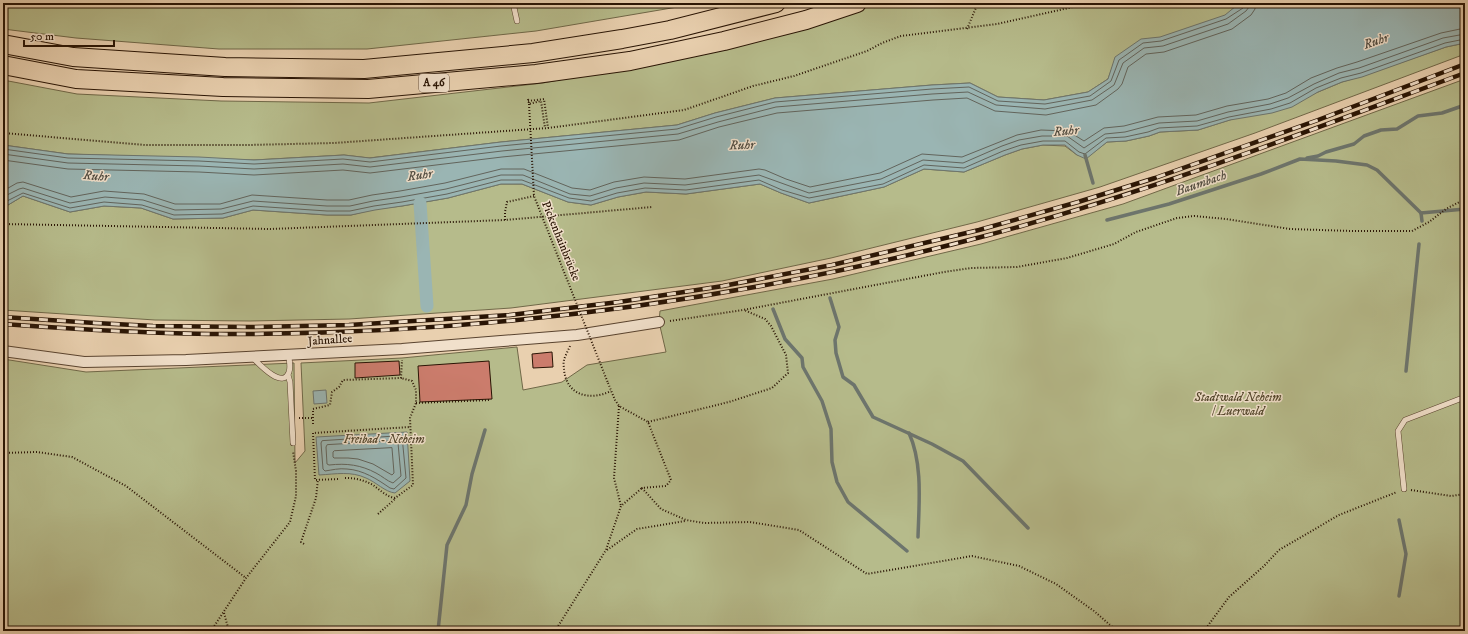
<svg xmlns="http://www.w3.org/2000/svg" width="1468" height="634" viewBox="0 0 1468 634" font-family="'IM FELL DW Pica',serif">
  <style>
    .green { fill: #b6bb8b; stroke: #706848 }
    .water { fill: #9ab5b3; stroke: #6d756d }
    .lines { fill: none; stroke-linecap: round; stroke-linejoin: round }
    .shore { stroke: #62645c; stroke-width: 1 }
    .stream { stroke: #6d756d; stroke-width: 3.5 }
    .canal { stroke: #9ab5b3; stroke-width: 13 }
    .building { fill: #cb7c6c; stroke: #291404 }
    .service-casing { stroke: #59432f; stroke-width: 6 }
    .minor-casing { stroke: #59432f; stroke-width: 12 }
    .motorway-casing { stroke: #291404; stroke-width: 20 }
    .path { stroke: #291404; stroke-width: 2; stroke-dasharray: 1 2; stroke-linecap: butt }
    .service { stroke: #f1e0cb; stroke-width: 5 }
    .minor { stroke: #f1e0cb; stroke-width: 10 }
    .motorway { stroke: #e9d0af; stroke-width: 18 }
    .rail-casing { stroke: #291404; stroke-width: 4.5 }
    .rail { stroke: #f1e0cb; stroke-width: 3; stroke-dasharray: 9; stroke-linecap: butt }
    .path-bridge { stroke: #291404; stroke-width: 2; stroke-dasharray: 1 2; stroke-linecap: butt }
    .labels { text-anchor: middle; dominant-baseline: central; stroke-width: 3; stroke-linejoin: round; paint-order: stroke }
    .shield { fill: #f1e0cb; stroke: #655140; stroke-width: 1 }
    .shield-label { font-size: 11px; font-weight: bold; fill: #291404 }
    .street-label { font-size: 12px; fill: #291404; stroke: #f1e0cb }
    .park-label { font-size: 12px; font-style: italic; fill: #53462c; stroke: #f1e0cb }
    .water-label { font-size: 13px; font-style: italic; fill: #514c41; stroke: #f1e0cb }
  </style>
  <rect width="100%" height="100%" fill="#e9d0af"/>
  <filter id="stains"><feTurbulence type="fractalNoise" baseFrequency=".005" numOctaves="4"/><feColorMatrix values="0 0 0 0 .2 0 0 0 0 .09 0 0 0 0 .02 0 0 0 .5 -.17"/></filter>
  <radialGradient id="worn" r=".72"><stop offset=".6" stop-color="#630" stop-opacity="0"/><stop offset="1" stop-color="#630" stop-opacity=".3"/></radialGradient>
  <g class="green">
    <path d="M3 3H701L536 31 367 49H219L76 38 3 29Z"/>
    <path d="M876 3H1270L1116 57 1108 79 1088 92 1044 100 998 97 970 83 932 85 775 98 715 113 677 125 501 142 369 158 344 155 254 160 68 154 3 145V80L77 94 221 101 369 103 543 83 733 47Z"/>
    <path d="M1465 43V54L1255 133 1100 187 977 222 831 258 722 281 511 308 349 319 250 321 155 320 3 310V208L23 196 70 212 104 206 141 208 173 219 223 218 253 210 327 215H351L375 209 402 206 448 198 501 184H522L568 202 591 205 618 197 646 192 686 194 760 184 781 193 809 203 884 187 924 169 964 172 1005 155 1022 149 1043 145 1065 146 1077 155 1094 152 1107 142 1126 141 1149 136 1160 132 1198 130 1318 92 1342 82 1362 76 1446 47Z"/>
    <path d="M1465 79V631H3V359L86 372 294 363 295 463 305 451 301 363 402 358 517 347 523 390 558 383 562 382 587 365 666 352 659 322 660 311 833 279 981 244 1123 204Z"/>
  </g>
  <g class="water">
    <path d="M1244 3H1465V43L1446 47 1362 77 1342 82 1318 92 1292 107 1272 113 1230 120 1198 130 1160 132 1149 136 1126 141 1107 142 1086 159 1077 155 1065 145H1043L1022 149 1005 155 964 172 924 169 884 187 809 203 781 193 760 184 686 194 646 192 618 197 591 205 568 202 522 184H501L448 198 402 206 375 210 351 215H327L253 210 223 218 173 219 141 208 104 206 70 212 23 196 3 208V145L68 154 199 157 254 160 344 155 370 158 501 142 677 125 715 113 775 98 932 85 970 83 998 97 1044 100 1088 92 1108 79 1115 57 1141 39 1160 37 1225 15 1236 6Z"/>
    <path d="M326 390 327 403 314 404 313 391Z"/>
    <path d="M407 432 410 481 395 493C385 492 376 482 366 478 351 471 336 474 319 475L316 437Z"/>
  </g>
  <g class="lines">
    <g class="shore">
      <path d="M3 149 68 158 199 161 254 164 343 159 370 162 501 146 677 129 716 117 775 102 932 89 969 87 998 101 1045 104 1090 96 1111 81 1119 60 1143 43 1161 41 1226 19 1243 8 1244 3"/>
      <path d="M3 154 68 163 199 166 254 169 343 164 370 167 502 151 678 134 718 122 776 107 932 94 968 92 996 105 1045 109 1092 100 1114 85 1123 63 1144 48 1163 46 1228 24 1246 11 1249 7V3"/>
      <path d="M3 160 68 169 199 172 254 175 343 170 370 173 502 157 679 140 719 127 777 113 933 100 967 98 995 111 1046 115 1096 105 1118 89 1122 84 1128 67 1146 54 1164 52 1232 29 1251 15 1255 9V3"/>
      <path d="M3 191 17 183 23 182 71 197 104 191 144 194 175 204H220L252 195 327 200H349L372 195 400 191 445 183 501 169H524L572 188 590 190 614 182 644 177 685 179 759 169 765 170 786 179 810 187 880 173 922 154 962 157 1017 135 1041 130 1068 131 1084 141 1104 128 1124 126 1158 117 1196 115 1227 106 1268 99 1286 93 1311 78 1337 68 1357 62 1441 33 1465 28"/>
      <path d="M3 197 19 189 23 188 70 203 105 197 143 200 175 210 221 209 253 201 327 206H350L373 201 401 197 446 189 501 175H523L570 194 590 196 616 188 644 183 685 185 759 175 809 193 881 179 923 160 963 163 1002 146 1019 140 1042 136H1067L1084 148 1105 134 1125 132 1159 123 1197 121 1228 112 1270 104 1288 98 1314 84 1339 73 1359 68 1443 38 1465 34"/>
      <path d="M3 203 23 193 70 208 104 202 142 205 174 215 222 214 253 206 327 211H350L374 206 402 202 447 194 501 180H522L569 198 591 201 617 193 645 188 686 190 759 180 782 190 809 198 883 184 924 165 964 168 1003 151 1021 145 1043 141H1065L1079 152 1085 154 1106 138 1125 137 1148 132 1159 128 1197 126 1229 117 1271 109 1290 103 1316 88 1341 78 1361 73 1445 43 1465 39"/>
      <path d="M402 436 406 478 394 489 390 488C377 479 363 470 347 469 339 468 332 470 325 471L323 469 321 443 322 441Z"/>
      <path d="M397 441 398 443 401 476 393 483C387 481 382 476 376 473 361 465 347 463 329 465L327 464 326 447 327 445Z"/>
      <path d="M392 448 394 473 392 475 373 464 358 459 348 458H334L333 457V452L334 451Z"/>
    </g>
    <g class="stream">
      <path d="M1085 155 1093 183"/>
      <path d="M1307 158 1318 156 1326 152 1354 144 1364 136 1381 130 1397 129 1418 116 1442 113 1465 105"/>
      <path d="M1421 213 1465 209"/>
      <path d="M1107 220 1169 204 1261 174 1300 159 1336 161 1367 165 1377 170 1421 213 1422 221"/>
      <path d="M830 298 839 327 835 340 836 353 843 377 854 385 873 417 932 444 963 461 1028 528"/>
      <path d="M773 309 785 339 802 358 803 367 822 401 831 429 832 462 837 482 848 502 907 551"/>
      <path d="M1406 371 1419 244"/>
      <path d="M909 433C923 464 919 503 918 537"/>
      <path d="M1399 596 1406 554 1399 520"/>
      <path d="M438 631 447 545 466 505 472 474 485 430"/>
    </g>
    <path class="canal" d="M420 203 427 306"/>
  </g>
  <g class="building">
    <path d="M552 352 553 367 533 368 532 354Z"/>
    <path d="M399 361 400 375 355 378V363Z"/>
    <path d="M489 361 492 399 420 402 418 366Z"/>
  </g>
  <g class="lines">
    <defs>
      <g id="service">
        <path d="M513 3 517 21"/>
        <path d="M253 358C259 364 283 390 289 372 291 367 289 361 289 356"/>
        <path d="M288 375 290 382 293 443"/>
        <path d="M1404 489 1398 431 1405 420 1465 397"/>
      </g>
      <path id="minor" d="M3 351 84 362 186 360 402 349 577 335 659 322"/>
      <g id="motorway">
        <path d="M3 44 73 57 225 67 364 69 533 53 622 39 670 30 776 3"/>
        <path d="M3 65 76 79 223 87 368 89 536 74 630 61 724 41 806 20 857 3"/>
      </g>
    </defs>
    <use href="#service" class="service-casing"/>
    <use href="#minor" class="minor-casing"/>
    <use href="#motorway" class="motorway-casing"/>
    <g class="path">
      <path d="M967 29 978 3"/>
      <path d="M528 99 529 104 541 101 545 128"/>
      <path d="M528 101 544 99 548 128"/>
      <path d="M3 133 145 145H248L334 143 548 128 684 110 753 86 794 76 867 51 882 43 901 36 997 24 1091 3"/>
      <path d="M505 220V212L507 202 534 196"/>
      <path d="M3 224 270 229 505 220 652 207"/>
      <path d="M670 321 743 310 944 272 971 268 1017 267 1067 258 1114 244 1136 232 1177 218 1194 216 1226 219 1290 229 1352 231H1412L1429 222 1446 209 1465 199"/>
      <path d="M570 346C568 351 565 356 564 360 563 363 564 367 564 370 567 396 590 401 611 391"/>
      <path d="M608 383 615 400 619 406 648 422 671 480 666 486 642 488 661 509 686 520 704 523 750 522 799 530 867 574 972 556 1019 566 1056 584 1094 611 1117 631"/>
      <path d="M416 403 490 400"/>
      <path d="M619 406 614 478 621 506"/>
      <path d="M299 418H313"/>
      <path d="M648 422 729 402 772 388 788 373 786 355 771 326 765 319 744 310"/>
      <path d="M313 424V409L330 405 332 392 339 387 343 380 401 378 402 360"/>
      <path d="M3 453 37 452 72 457 126 486 246 578"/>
      <path d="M345 478C355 478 364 480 373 485 380 490 387 497 395 498L413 485 410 418 416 403V390L412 381 401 378"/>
      <path d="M338 479 315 480 313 433 410 427"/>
      <path d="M1411 490 1451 496 1465 494"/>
      <path d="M378 514 395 499"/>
      <path d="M304 544 301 542 316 498 318 479"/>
      <path d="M607 550 637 529 685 521"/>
      <path d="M224 613 229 631"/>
      <path d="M211 631 246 578 290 522 296 496V471L293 451"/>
      <path d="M555 631 606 550 621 506 642 488"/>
      <path d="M1204 631 1229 597 1264 566 1279 550 1339 515 1397 492"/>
    </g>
    <use href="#service" class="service"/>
    <use href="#minor" class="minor"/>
    <use href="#motorway" class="motorway"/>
    <defs>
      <g id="rail">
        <path d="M3 317 95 323 153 326 250 327 349 325 510 315 619 302 723 286 832 265 979 230 1078 202 1155 178 1318 120 1465 64"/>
        <path d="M3 324C86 330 168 335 251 334 499 332 741 300 981 237 1146 194 1305 132 1465 73"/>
      </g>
    </defs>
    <use href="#rail" class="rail-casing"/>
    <use href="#rail" class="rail"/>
    <path class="path-bridge" d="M529 104 534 196 608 383"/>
  </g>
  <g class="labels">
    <rect class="shield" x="419" y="74" width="30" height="18" rx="3"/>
    <g class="shield-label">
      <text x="434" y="83">A 46</text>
    </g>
    <g class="street-label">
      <text transform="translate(561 241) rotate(68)">Pickenhainbrücke</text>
      <text transform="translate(330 340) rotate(-4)">Jahnallee</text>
    </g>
    <g class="park-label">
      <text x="1238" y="397">Stadtwald Neheim<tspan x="1238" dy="14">/ Luerwald</tspan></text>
      <text x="384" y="439">Freibad - Neheim</text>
    </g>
    <g class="water-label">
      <text transform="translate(1376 41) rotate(-19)">Ruhr</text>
      <text transform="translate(1066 131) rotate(-5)">Ruhr</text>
      <text transform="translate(742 145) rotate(-2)">Ruhr</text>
      <text transform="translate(420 175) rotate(-8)">Ruhr</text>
      <text transform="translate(96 176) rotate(4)">Ruhr</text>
      <text transform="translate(1201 183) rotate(-19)">Baumbach</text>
    </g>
  </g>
  <rect width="1468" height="634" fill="none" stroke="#e9d0af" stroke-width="16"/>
  <rect x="4" y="4" width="1460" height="626" fill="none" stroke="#291404" stroke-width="2"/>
  <rect x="8" y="8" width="1452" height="618" fill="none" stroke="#291404"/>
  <path d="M24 40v6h90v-6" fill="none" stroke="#291404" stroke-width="2"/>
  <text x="30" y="40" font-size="12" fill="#291404" stroke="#f1e0cb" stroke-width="3" paint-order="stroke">50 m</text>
  <rect width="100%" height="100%" filter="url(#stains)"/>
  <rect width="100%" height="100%" fill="url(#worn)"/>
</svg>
